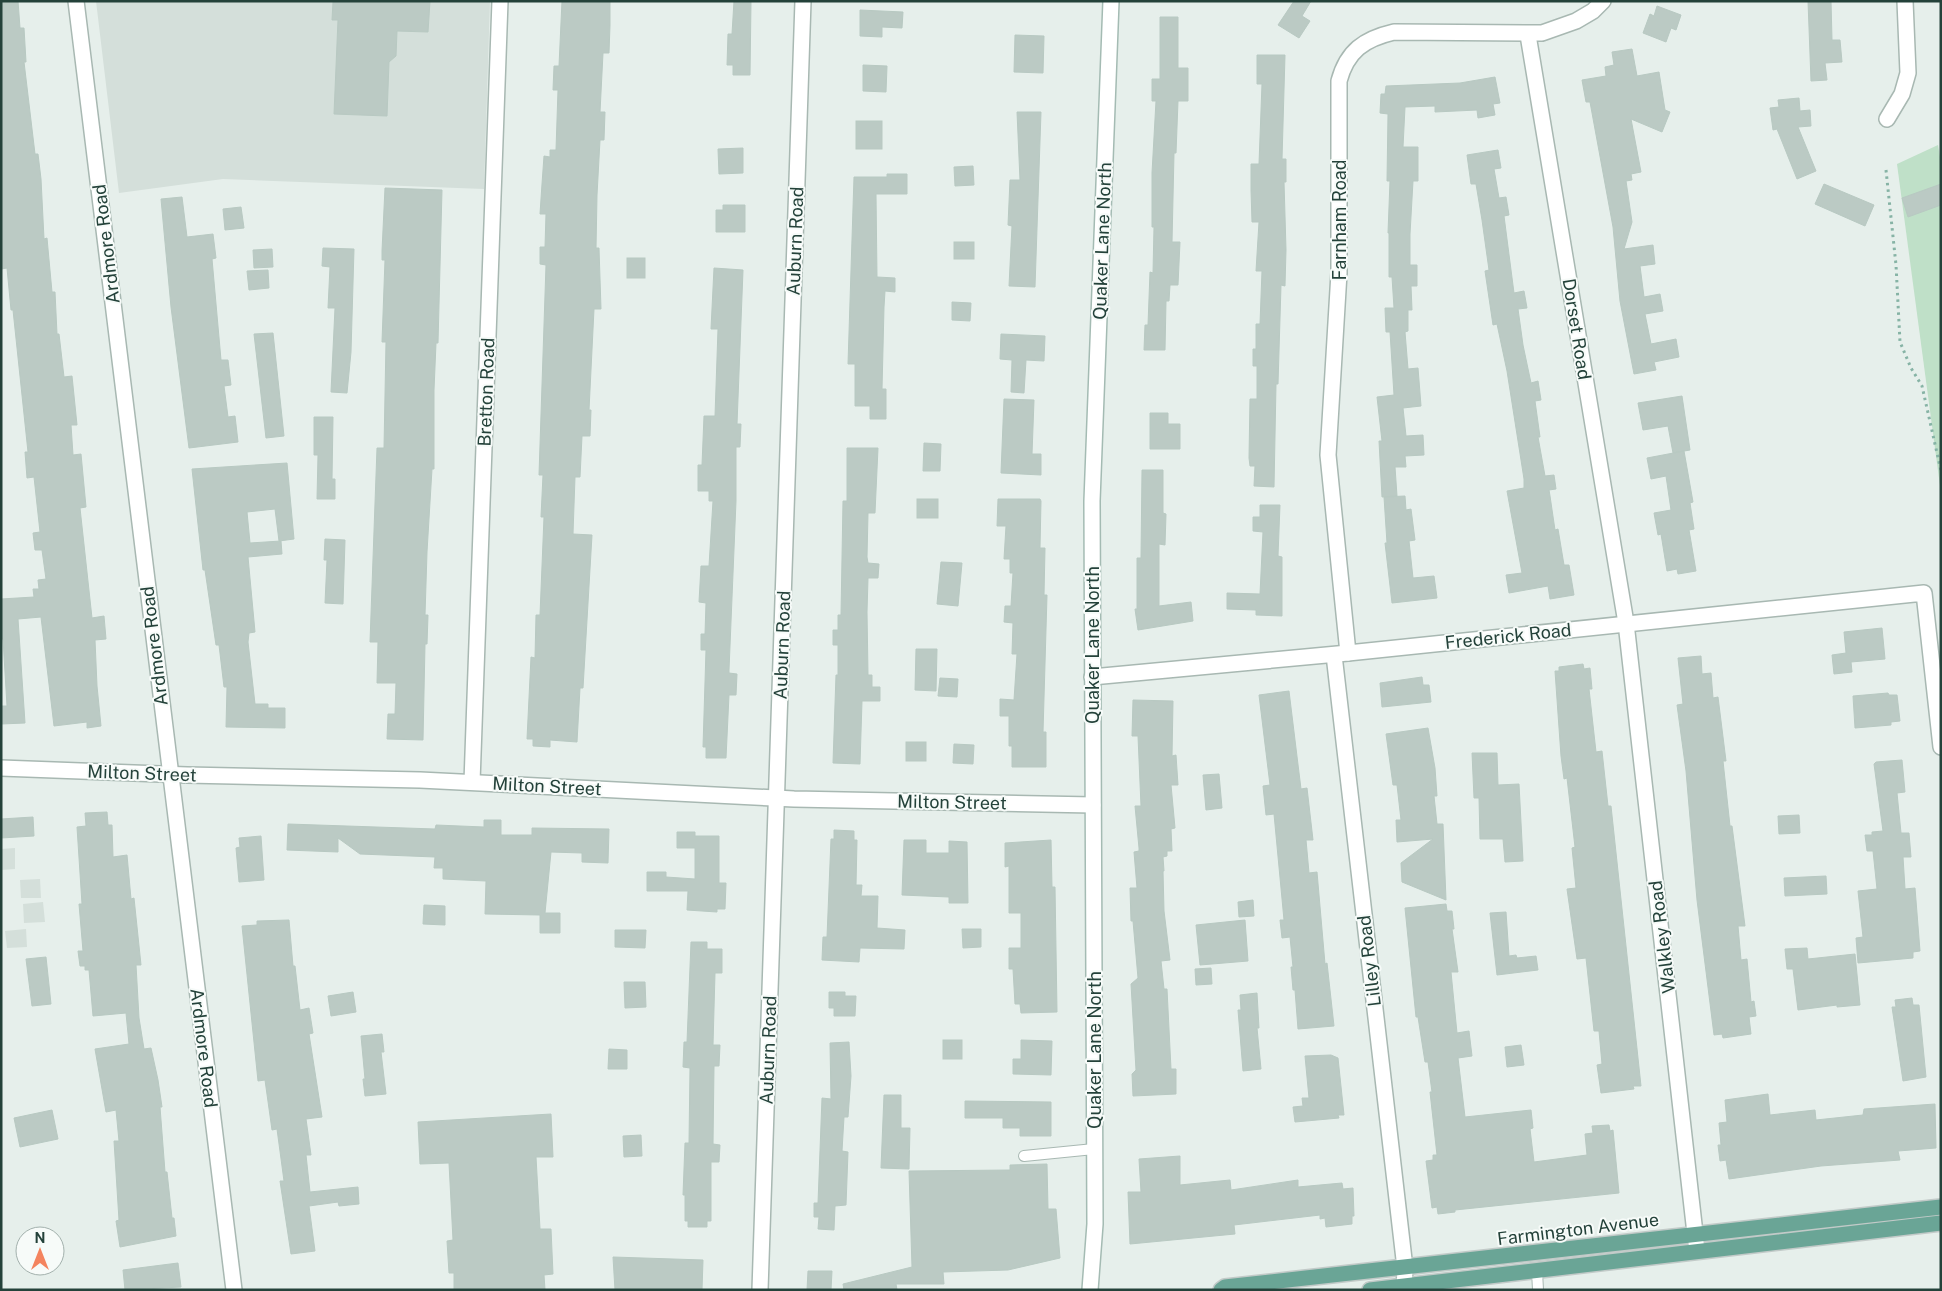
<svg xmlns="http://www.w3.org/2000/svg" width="1942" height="1291" viewBox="0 0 1942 1291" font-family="'Public Sans',sans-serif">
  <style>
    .built { fill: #d4dfda }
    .green { fill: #bfe0c8 }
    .building { fill: #bbcac4; stroke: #b8c9c2 }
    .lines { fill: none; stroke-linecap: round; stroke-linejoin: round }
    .lane-casing { stroke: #a8b8b2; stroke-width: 12 }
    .street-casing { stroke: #a8b8b2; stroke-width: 18 }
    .secondary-casing { stroke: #a4bbb3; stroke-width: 18 }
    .primary-casing { stroke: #c2cac8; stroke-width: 18 }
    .path { stroke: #86b3a5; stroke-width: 3; stroke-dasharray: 2.5 4; stroke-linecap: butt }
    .lane { stroke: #fff; stroke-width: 10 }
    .street { stroke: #fff; stroke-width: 15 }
    .secondary { stroke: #fff; stroke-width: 15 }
    .primary { stroke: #6aa596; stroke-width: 15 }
    .labels { text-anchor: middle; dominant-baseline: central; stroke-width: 4; stroke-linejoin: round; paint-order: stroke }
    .street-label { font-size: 18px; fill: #24423a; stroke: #f7fbf9 }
  </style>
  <rect width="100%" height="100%" fill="#e6efeb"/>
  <g class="built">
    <path d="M96 1H490L484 189 223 179 119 193Z"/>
    <path d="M15 848V869L1 870V849Z"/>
    <path d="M40 879 41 898H21L20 880Z"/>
    <path d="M43 902 45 922 24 923 23 904Z"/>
    <path d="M26 929 27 947 7 948 5 931Z"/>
  </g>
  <path class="green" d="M1938 145 1941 163V493L1897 164Z"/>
  <g class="building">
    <path d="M1 1H18L20 28H24L26 62H24L35 154H38L41 179 44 239 47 238 52 292H55L57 334H59L64 377 72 376 77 425H71L73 455 81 454 86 507 80 508 92 618 104 616 106 639 95 640 97 686 101 726 87 728V722L54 726 41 617 18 619 25 723 1 724V706H7L3 639H1V599L34 597 33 589H39L38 580 46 579 42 550H35L33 533 40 532 34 477 27 478 25 452H28L13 310H11L7 268 1 269Z"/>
    <path d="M430 1 428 32 397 31 396 56 389 62 387 116 334 114 338 20H332L333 2Z"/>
    <path d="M562 1H610V25L609 53H603L600 112H605L604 140H600L597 195 596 248H599L601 309H594L589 410H591L590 436H582L580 477H575L573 534 592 535 583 688H580L577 742 550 740V747L533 746V739H527L531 657 535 658 536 615H540L544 517H541L543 475H539L546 265 540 264V247H545L546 214H540L542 184 544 156 550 157V150H556L558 90H553L554 66H559Z"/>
    <path d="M734 1H751L750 75H733V65H727L728 34H732Z"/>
    <path d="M1294 1H1311L1302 16 1310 21 1299 38 1278 25Z"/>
    <path d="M1808 1H1831L1832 40H1840L1842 62 1825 63 1827 80 1811 81Z"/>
    <path d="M1657 6 1681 15 1676 30 1671 28 1666 42 1643 33 1650 14 1654 16Z"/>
    <path d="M860 10 903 12 902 28 882 27V37L860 36Z"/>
    <path d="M1160 17H1178V68H1188V101H1178L1176 153H1174L1172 242H1180L1178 285H1170L1169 301H1166L1165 350H1144L1145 325H1148L1150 272 1153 273 1154 227H1152V173L1156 101H1152V79H1160Z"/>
    <path d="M1015 35 1044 36 1043 73 1014 72Z"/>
    <path d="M1632 49 1637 76 1659 72 1665 110 1670 112 1662 132 1631 119 1641 172 1631 174 1632 180 1626 181 1632 222 1624 249 1653 245 1655 264 1640 266 1644 297 1660 294 1663 311 1645 314 1651 344 1676 339 1679 357 1654 362 1656 370 1634 374 1620 301 1613 227 1590 102H1586L1582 80 1606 76 1605 67 1614 65 1612 52Z"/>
    <path d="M1257 55H1285L1282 159H1286V182H1284L1286 250 1285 286 1281 285 1278 384H1276L1274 487 1254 486 1255 466H1250L1249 458 1250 399H1257V366H1253V349H1256V324H1260L1262 271H1256L1259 222H1252L1251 190V164H1259L1262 84H1257Z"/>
    <path d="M863 65 887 66 886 92 863 91Z"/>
    <path d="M1495 77 1500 103 1493 104 1495 115 1478 118 1477 110 1435 112V106L1405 107 1403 147H1418V181H1413L1410 234V265H1417V286H1411L1412 310H1408V331L1405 332 1408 369 1418 368 1421 406 1403 408 1406 436 1423 435 1424 455 1405 456 1406 467H1395L1397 496 1382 497 1379 441H1382L1377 397 1394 395 1390 332H1386L1385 308H1394L1392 277H1389V233H1388L1390 181H1387L1388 114 1380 113 1381 94H1385L1386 86 1460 83Z"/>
    <path d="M1799 98 1800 111 1810 110 1811 126 1798 127 1816 171 1797 179 1777 129 1773 130 1770 108 1779 107 1778 100Z"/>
    <path d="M1017 112H1041L1035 287 1009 286 1012 226 1008 225 1010 180H1020Z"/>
    <rect x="856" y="121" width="26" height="28"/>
    <path d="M743 148V173L719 174 718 149Z"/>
    <path d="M1498 150 1501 168 1494 169 1499 198 1506 197 1509 215 1504 216 1514 293 1524 291 1527 308 1518 309 1523 345 1531 383 1538 381 1541 400 1535 401 1540 437H1538L1545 476 1554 475 1556 489 1549 490 1550 496 1555 530 1558 529 1564 565H1569L1574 595 1550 599 1548 586 1509 593 1506 575 1522 573 1507 491 1524 488V479L1507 371 1497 324 1493 325 1485 271 1489 270 1482 220 1476 184H1471L1467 155Z"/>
    <path d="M973 166 974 185 955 186 954 167Z"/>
    <path d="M887 174H907V194H876L877 277 895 278V292L885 291 884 307 882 389H886V419H870V406H855V364H848L854 177H887Z"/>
    <path d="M1824 184 1874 205 1865 226 1815 204Z"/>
    <path d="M1941 184V205L1908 217 1902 198Z"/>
    <path d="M385 188 442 190 438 343H436L434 390V469H432L427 552 425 615H428L427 644H425L423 740 387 739 388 714H395L396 683H377L378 642H370L377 448H384L386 342H382L385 260H382V251Z"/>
    <path d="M182 197 187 237 213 234 216 258 212 259 221 360H228L231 385 224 386 228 417 235 416 238 442 189 448 171 307 161 199Z"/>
    <path d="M723 205H745V232H716V210H723Z"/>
    <path d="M241 207 244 228 225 230 223 209Z"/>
    <rect x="954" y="242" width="20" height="17"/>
    <path d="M323 248 354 249 351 352 347 393 331 392 335 308H328L330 267 322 266Z"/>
    <path d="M272 249 273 267 254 268 253 250Z"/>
    <rect x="627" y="258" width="18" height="20"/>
    <path d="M714 268 743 270 737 424H741L740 447H736V501L729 670V673L737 674 736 695H729L726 758H706V747H703L706 650H701V634H705L706 603 699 602 701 566H709L713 501H709V491H698V465H702L704 416H715L718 329H711Z"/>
    <path d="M268 270 269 288 249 290 247 271Z"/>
    <path d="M952 302 971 303 970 321 952 320Z"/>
    <path d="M273 333 284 436 266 438 254 334Z"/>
    <path d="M1001 334 1045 336 1044 361 1026 360 1024 393 1011 392 1012 360 1000 359Z"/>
    <path d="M1682 396 1690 450 1673 453 1668 426 1643 430 1638 403Z"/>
    <path d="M1004 399 1034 400 1032 454H1041V475L1001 473Z"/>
    <path d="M1150 413H1168V424H1180V449H1150Z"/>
    <path d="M314 417H333L332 479H335V499H317L318 455H314Z"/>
    <path d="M924 443 941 444 940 471H923Z"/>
    <path d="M847 448H878L875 513H868L867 557 868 563 879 564 878 578H868L867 612 868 675H872V687H880V701H862L860 764 833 763 836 675H838V645H833V630H838V615H841L843 501H847Z"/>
    <path d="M1684 451 1693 502 1690 503 1694 529 1689 530 1696 571 1678 574 1677 569 1667 571 1661 534 1658 535 1654 513 1671 510 1666 476 1651 479 1647 458Z"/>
    <path d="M287 463 294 539 279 541 275 509 247 512 250 543 281 541 282 554 248 557 255 632 249 633 248 642 255 704H268V708H285V728L226 727 227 687H224L219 645H216L205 570H203L192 469Z"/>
    <path d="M1142 470H1163V513L1166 514 1165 545 1159 544V606L1191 602 1193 621 1138 630 1135 609H1137V558H1141Z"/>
    <path d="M1405 496 1406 510 1411 509 1415 540 1409 541 1413 578 1434 576 1437 598 1392 603 1385 543H1387L1384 497Z"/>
    <rect x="917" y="499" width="21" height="19"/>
    <path d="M998 499H1040L1041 501 1040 548H1045L1044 595H1047L1043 732H1046V767H1012V746H1009V716H1000V699L1014 700 1017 654H1012L1013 623 1004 622 1005 606H1011L1013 573H1010V559H1004L1006 526H997Z"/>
    <path d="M1260 505H1280L1278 556 1282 557V616L1256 615V610L1227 609V593L1260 594 1263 532 1253 531V517H1260Z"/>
    <path d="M325 539 345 540 343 604 325 603 327 560H324Z"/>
    <path d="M941 562 962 563 958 606 937 604Z"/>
    <path d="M1882 628 1885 659 1851 662 1852 672 1834 674 1832 655 1846 653 1844 632Z"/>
    <path d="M916 649H937L936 691 915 690Z"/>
    <path d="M1701 656 1702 674 1711 673 1713 698 1718 697 1726 761H1723L1730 826H1732L1745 926H1738L1741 960 1747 959 1751 1002 1754 1001 1756 1016 1749 1017 1751 1034 1723 1038 1722 1034 1714 1035 1697 900 1686 771 1677 705 1683 704 1678 658Z"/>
    <path d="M1583 664 1584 669 1590 668 1592 689H1589L1596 752 1602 751 1608 806H1611L1641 1086H1633L1634 1089 1601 1093 1597 1065 1602 1064 1599 1031H1594L1586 958 1577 959 1567 889 1576 888 1572 848 1575 847 1567 778 1564 779 1561 756 1555 671H1559V667Z"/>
    <path d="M1422 677 1423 685H1429L1431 702 1382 707 1380 683Z"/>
    <path d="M940 678 958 679 957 697 938 696Z"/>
    <path d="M1289 691 1301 789 1307 788 1313 840H1306L1309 873 1317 872 1325 964 1327 963 1334 1026 1298 1029 1295 990H1293L1291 967H1293L1290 937 1282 938 1280 920H1284L1274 814 1266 815 1263 786 1270 785 1259 695Z"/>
    <path d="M1888 693 1889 695H1897L1900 721 1891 722V725L1855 728 1853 696Z"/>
    <path d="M1133 700 1173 701 1172 756 1176 755 1178 785H1171L1175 828 1171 829 1172 851H1167V856L1163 857 1164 871H1163L1164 911 1170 960 1161 961 1164 989H1167L1171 1069H1176V1094L1133 1096 1132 1074 1136 1070 1131 984 1138 978 1133 921H1131L1130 888H1137L1134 852 1139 851V848L1135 806H1141L1138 736H1132Z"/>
    <path d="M1428 728 1435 768 1437 796H1434L1437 824H1443L1446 900 1402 882 1401 863 1433 839 1397 842 1396 820H1401L1397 785H1393L1386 734Z"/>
    <rect x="906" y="742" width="20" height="19"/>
    <path d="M954 744 974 745 973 764 953 763Z"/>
    <path d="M1472 753H1497L1498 785 1519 784 1523 861 1505 862 1503 839H1480L1479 798H1474Z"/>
    <path d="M1902 760 1905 792 1897 793 1901 833H1909L1911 857H1903L1905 889 1915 888 1920 951 1913 952V958L1858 963 1856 938 1863 937 1858 891 1877 889 1873 851H1867L1865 835H1872V832L1883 831 1874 764 1876 762Z"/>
    <path d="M1219 774 1222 808 1206 810 1203 775Z"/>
    <path d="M107 812 108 825H112L113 857 127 855 131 899 134 898 141 965H136L139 1018 144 1049 151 1048 158 1080 162 1107H160L165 1172H167L172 1218H174L176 1236 120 1247 116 1221 119 1220 114 1141H119L116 1110 106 1112 95 1049 129 1044 126 1013 93 1016 89 970H85V966H80L78 951H83L79 904H82L77 827 86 826 85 813Z"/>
    <path d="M1799 815 1800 833 1779 834 1778 816Z"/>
    <path d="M33 817 34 836 1 838V819Z"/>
    <path d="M484 820H501V835H532V828L609 829 608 863 582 862V853L551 852 545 913H560V933H540V915L485 914 486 881 443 879V868H434L435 857 360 854 338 838V852L287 850 288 824 435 829 436 825 484 827Z"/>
    <path d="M834 830 854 831V840H857L856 885H862L861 896H878L877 928 905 930 904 949 860 948 859 962 822 960 823 937H827L831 839H834Z"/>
    <path d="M677 832H695V836H719V883H726L725 909H717V912L687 910 688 891H647V872H666V877L695 879V848H677Z"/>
    <path d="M261 836 264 880 239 882 236 848 240 847 239 838Z"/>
    <path d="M904 840H926V853H949V841L967 842 968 903H949V897L902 895Z"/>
    <path d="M1051 840 1052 887H1055L1057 1012 1021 1013 1020 1004H1015L1013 969H1009V948H1021V913H1009V866L1005 867V843Z"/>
    <path d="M1826 876 1827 894 1785 896 1784 878Z"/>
    <path d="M1253 900 1254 916 1239 917 1238 902Z"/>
    <path d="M1446 904 1447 911H1452L1454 929H1452L1458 972H1451L1457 1033 1469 1031 1472 1056 1458 1058 1465 1117 1531 1110 1533 1128 1530 1129 1534 1162 1587 1155 1585 1134 1593 1133 1592 1126 1609 1125 1610 1131 1613 1130 1619 1193 1455 1210V1212L1438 1214 1437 1207 1432 1208 1426 1161 1433 1160V1155H1437L1430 1092H1432L1428 1062H1425L1418 1017H1416L1405 908Z"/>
    <path d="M424 905 445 906V925L423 924Z"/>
    <path d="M1506 912 1509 956 1516 955 1517 958 1536 956 1538 970 1497 975 1490 913Z"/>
    <path d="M289 920 293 966H295L300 1010 309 1008 313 1033 309 1034 322 1117 306 1119 311 1155H306L310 1192 358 1187 359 1204 339 1206 338 1202 309 1206 315 1251 291 1254 280 1181H284L277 1129 272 1130 265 1080 258 1081 242 926 257 925V921Z"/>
    <path d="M1245 920 1248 961 1200 965 1196 925Z"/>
    <path d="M962 929H981V947L963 948Z"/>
    <path d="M615 930H646L645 948 615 947Z"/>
    <path d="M691 942H707V949H722V973H715L713 1045H720L719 1066H714L713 1144 720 1145 719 1162H711V1221H707V1227H688V1221H685V1195H683L685 1143H689L690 1068 683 1067 684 1042H687Z"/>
    <path d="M1807 948 1808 959 1855 954 1860 1005 1837 1007V1005L1798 1010 1793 969H1787L1785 949Z"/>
    <path d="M46 957 51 1004 32 1006 26 959Z"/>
    <path d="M1211 968 1212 984 1196 985 1195 969Z"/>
    <path d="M624 982H645L646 1007 625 1008Z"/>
    <path d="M353 992 356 1012 331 1016 328 996Z"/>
    <path d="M829 992H845V996H856L855 1016H834V1008H829Z"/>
    <path d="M1257 993 1259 1028H1257L1261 1069 1243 1071 1238 1010H1241L1240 995Z"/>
    <path d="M1912 998 1913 1005H1919L1926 1077 1903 1081 1892 1007H1896L1895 1000Z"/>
    <path d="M382 1034 384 1052H381L386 1094 365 1096 363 1079H365L361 1036Z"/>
    <rect x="943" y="1040" width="19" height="19"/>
    <path d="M1021 1040 1052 1041 1051 1075 1013 1074V1059H1021Z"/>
    <path d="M849 1042 851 1076 848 1117H844L842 1151 848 1152 846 1205 835 1206 834 1230 818 1229 819 1217H814V1203H818L822 1098 831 1099 830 1043Z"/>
    <path d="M1521 1045 1524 1065 1507 1067 1505 1047Z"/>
    <path d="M609 1049 627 1050V1069H608Z"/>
    <path d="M1331 1055 1338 1058 1344 1115H1338L1339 1118 1295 1122 1293 1107 1303 1106 1302 1098H1309L1305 1056Z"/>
    <path d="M1768 1094 1770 1115 1815 1110 1816 1120 1863 1115 1864 1109 1935 1104 1936 1148 1898 1151 1900 1160 1821 1166 1729 1179 1726 1160 1720 1161 1718 1145H1721L1719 1123 1727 1122 1725 1100Z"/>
    <path d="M884 1095H901V1128H910L909 1169 881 1168Z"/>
    <path d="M965 1101 1051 1102V1136H1020V1128H1003V1118H965Z"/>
    <path d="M52 1110 58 1139 20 1147 14 1118Z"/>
    <path d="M551 1114 553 1157H536L540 1229H551L553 1274 544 1275 545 1290H454V1273H449L447 1241 453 1240 449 1163 420 1164 418 1122Z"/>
    <path d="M641 1135 642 1156 624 1157 623 1136Z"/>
    <path d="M1180 1156V1185L1230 1180 1231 1190 1298 1180V1187L1342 1183 1343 1189 1353 1188 1354 1216H1352V1224L1326 1227 1325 1218 1320 1219V1215L1234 1225 1235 1234 1130 1244 1128 1192H1141L1139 1159Z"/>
    <path d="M1047 1164 1048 1209H1056L1060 1258 1008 1270 943 1272 944 1284H896L897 1290H844L843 1284 912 1267 909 1171 1010 1170V1165Z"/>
    <path d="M613 1257 703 1260 702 1290H615Z"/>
    <path d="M178 1263 181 1287 125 1290 123 1270Z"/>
    <path d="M808 1271H832L831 1290H807Z"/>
  </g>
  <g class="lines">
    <defs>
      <g id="lane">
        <path d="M1024 1156 1094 1149"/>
        <path d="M1537 1271 1538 1290"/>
      </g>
      <g id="street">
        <path d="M76 1 234 1290"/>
        <path d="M1528 35 1626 623 1697 1251"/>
        <path d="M1887 119 1902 94 1908 73 1905 1"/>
        <path d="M1348 653 1328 455 1339 273V81C1347 51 1364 39 1394 32L1542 33 1576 21 1593 11 1603 1"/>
        <path d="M1334 655 1405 1268 1404 1290"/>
        <path d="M1092 677 1348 653 1924 593 1941 747"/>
        <path d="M1 768 187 775 420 780 794 799 1093 805"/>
        <path d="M472 782 500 1"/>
        <path d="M760 1290 803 1"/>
      </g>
      <path id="secondary" d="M1090 1290 1095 1224 1092 501 1111 1"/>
      <g id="primary">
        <path d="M1221 1290 1225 1287 1941 1207"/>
        <path d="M1370 1290 1941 1223"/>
      </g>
    </defs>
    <use href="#lane" class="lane-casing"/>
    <use href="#street" class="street-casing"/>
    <use href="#secondary" class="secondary-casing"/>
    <use href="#primary" class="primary-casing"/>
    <path class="path" d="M1886 170 1896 265 1900 342 1911 368 1922 386 1941 471"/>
    <use href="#lane" class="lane"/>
    <use href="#street" class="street"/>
    <use href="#secondary" class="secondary"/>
    <use href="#primary" class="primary"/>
  </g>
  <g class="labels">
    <g class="street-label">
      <text transform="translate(1339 220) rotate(-90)">Farnham Road</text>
      <text transform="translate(795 241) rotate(-88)">Auburn Road</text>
      <text transform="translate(1102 241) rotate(-88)">Quaker Lane North</text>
      <text transform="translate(106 244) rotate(-97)">Ardmore Road</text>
      <text transform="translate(1577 329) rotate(81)">Dorset Road</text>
      <text transform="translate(486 392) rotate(-88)">Bretton Road</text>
      <text transform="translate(1508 636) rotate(-6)">Frederick Road</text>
      <text transform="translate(782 645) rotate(-88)">Auburn Road</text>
      <text transform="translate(1092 645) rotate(-90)">Quaker Lane North</text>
      <text transform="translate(154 646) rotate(-97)">Ardmore Road</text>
      <text transform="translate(142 773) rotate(2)">Milton Street</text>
      <text transform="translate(547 786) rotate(3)">Milton Street</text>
      <text transform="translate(952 802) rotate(1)">Milton Street</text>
      <text transform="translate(1662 937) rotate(-97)">Walkley Road</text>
      <text transform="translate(1369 961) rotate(-97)">Lilley Road</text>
      <text transform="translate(204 1048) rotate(83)">Ardmore Road</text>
      <text transform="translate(768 1050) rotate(-88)">Auburn Road</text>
      <text transform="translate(1094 1050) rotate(-90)">Quaker Lane North</text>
      <text transform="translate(1578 1229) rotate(-7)">Farmington Avenue</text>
    </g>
  </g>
  <rect width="1942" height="1291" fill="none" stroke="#24423a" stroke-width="5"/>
  <g transform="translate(40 1251)"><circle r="24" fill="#f7fbf9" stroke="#a3b1ad"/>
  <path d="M0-4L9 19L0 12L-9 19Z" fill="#f4845f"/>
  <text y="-8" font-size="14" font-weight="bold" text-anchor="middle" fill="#24423a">N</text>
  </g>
</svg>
